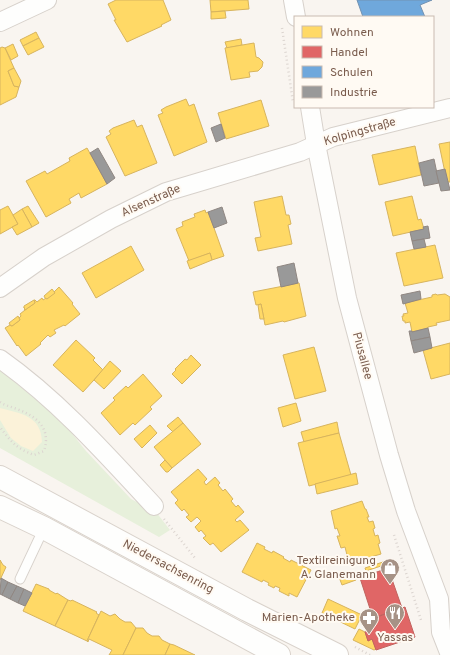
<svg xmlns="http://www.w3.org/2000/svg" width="450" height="655" viewBox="0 0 450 655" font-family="Overpass,sans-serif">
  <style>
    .green { fill: #e7f0db }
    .sand { fill: #fbf2d9 }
    .homes { fill: #ffd966; stroke: #d7b45e }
    .shops { fill: #e06666; stroke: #c1635e }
    .schools { fill: #6fa8dc; stroke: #7291b1 }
    .industry { fill: #999; stroke: #908782 }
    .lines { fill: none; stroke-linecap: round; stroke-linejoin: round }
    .service-casing { stroke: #d7d1cb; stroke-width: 11 }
    .minor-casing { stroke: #d7d1cb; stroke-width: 20 }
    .secondary-casing { stroke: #d9d2cb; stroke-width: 24 }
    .path { stroke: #dcd5d0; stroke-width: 2.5; stroke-dasharray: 1 3; stroke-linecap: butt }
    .service { stroke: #fefefd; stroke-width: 9 }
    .minor { stroke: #fefefd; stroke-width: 18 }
    .secondary { stroke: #fefefd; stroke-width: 22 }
    .labels { text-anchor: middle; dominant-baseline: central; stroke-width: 4; stroke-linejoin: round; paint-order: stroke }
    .street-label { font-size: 12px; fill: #7a5c4d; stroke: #fffaf3 }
    .poi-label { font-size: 12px; fill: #7a5c4d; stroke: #fffaf3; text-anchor: end }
  </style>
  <rect width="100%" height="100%" fill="#f9f5f0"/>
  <path class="green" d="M0 370 62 421 86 451 131 499 156 512 170 530 159 537 0 448Z"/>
  <path class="sand" d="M0 408C21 414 41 415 42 442L33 451 21 446 11 438 0 420Z"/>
  <g class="homes">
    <path d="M116 0H163L171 20 161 25 162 26 127 42 114 20H116L108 4Z"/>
    <path d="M210 0H248L249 9 211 12Z"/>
    <path d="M225 11 226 18 211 19V12Z"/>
    <path d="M36 32 39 38 23 46 20 40Z"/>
    <path d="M39 38 44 47 28 55 23 46Z"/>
    <path d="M241 39 242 45 227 48 225 42Z"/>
    <path d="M254 43 256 57 259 58 263 62 262 67 258 71 249 72 250 77 231 80 225 48Z"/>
    <path d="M13 44 18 56 11 60 5 48Z"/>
    <path d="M2 47 5 48 14 68 8 71 14 86 19 87 16 97 0 105V48Z"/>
    <path d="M14 68 21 81 19 87 14 86 8 71Z"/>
    <path d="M186 99 189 106 194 104 207 142 174 156 158 115 163 113 161 110 166 107Z"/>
    <path d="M261 100 269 126 226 139 218 113Z"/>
    <path d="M134 120 137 127 142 125 157 163 125 176 106 137 111 134 109 131 113 128Z"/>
    <path d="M450 142V182H447L439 144Z"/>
    <path d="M415 146 421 175 379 185 372 155Z"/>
    <path d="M87 148 107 184 81 198 79 193 69 199 71 203 46 217 26 181 45 171 47 174 70 161 69 158Z"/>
    <path d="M282 196 286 215H289L291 224 288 225 292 244 258 251 255 238 261 237 254 202Z"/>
    <path d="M412 196 418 220 421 219 424 229 393 236 385 202Z"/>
    <path d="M8 206 18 224 0 234V210Z"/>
    <path d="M28 206 39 223 32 227 22 209Z"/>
    <path d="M22 209 32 227 17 235 12 227 18 224 13 215Z"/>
    <path d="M205 210 206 213 208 212 214 228 224 256 212 260 210 253 189 261 176 229 183 226 182 222 195 217 194 214Z"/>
    <path d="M435 245 443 278 404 286 396 253Z"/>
    <path d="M131 246 144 270 96 298 82 273Z"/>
    <path d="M210 253 212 260 190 269 187 261Z"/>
    <path d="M299 283 306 316 284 322 283 321 265 325 261 304 256 305 253 292Z"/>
    <path d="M59 287 73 303 72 304 80 314 65 326 64 325 54 330 56 333 50 337 48 335 40 343 41 344 26 356 18 345 17 346 5 328 10 325 12 326 20 320 19 318 21 316 20 314 25 310 24 307 25 310 35 303 34 300H35L37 302 42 298 43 300 46 298 47 299Z"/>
    <path d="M52 289 55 293 47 299 45 298 44 296Z"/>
    <path d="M436 294 437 295 445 294 450 297V320L436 323 437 325 428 327V328L412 332 410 322 405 323V321H403L402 316H404L403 314 408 313 405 303 432 297V295Z"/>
    <path d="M34 300 35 303 25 310 24 307V306Z"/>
    <path d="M261 304 264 319H260L258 305Z"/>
    <path d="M18 316 20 320 12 326 10 325 9 323Z"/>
    <path d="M76 340 95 358 93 360 103 370 83 392 53 365Z"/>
    <path d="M450 343V374L431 379 423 350Z"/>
    <path d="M314 347 326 391 295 399 283 355Z"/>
    <path d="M191 355 201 365 182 384 172 374 176 370 175 369 185 359 187 360Z"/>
    <path d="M110 361 121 371 104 389 94 380Z"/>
    <path d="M143 374 162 396 150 407 152 409 135 425 133 423 120 435 101 413 115 400 113 398 126 386 128 388Z"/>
    <path d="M296 403 301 421 283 427 278 408Z"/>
    <path d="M178 417 183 423 173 432 167 426Z"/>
    <path d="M337 422 339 433 304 442 301 432Z"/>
    <path d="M183 423 201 444 172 468 154 447Z"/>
    <path d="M150 425 157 433 142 448 134 439Z"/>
    <path d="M339 433 351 475 309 486 298 443Z"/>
    <path d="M165 460 172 468 168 472H166L160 465Z"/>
    <path d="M198 469 207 479 204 482 206 485 215 477 220 483 218 485 223 491 225 489 233 499 231 501 236 507 238 505 244 512 235 520 237 522 240 520 249 530 221 552 213 543 210 545 203 538 206 536 201 530 199 532 195 527 201 521 197 517 191 522 186 517 189 515 184 509 182 511 175 503 178 500 171 492Z"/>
    <path d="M356 473 358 484 317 494 315 484Z"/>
    <path d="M362 501 365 509H366L369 517H367L369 522 373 521 375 528 373 529 375 536 378 535 380 543 378 544 381 554 347 564 345 556 347 555 345 547 341 548 337 536H340L337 528 335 529 331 511Z"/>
    <path d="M257 543 265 547 264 549 272 553 273 551 284 557 283 558 290 562 291 560 311 570 297 597 289 593V596L279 591 280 588 275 586 274 588 268 585 269 583 263 580 262 582 242 572Z"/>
    <path d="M0 560 3 565 6 567 0 580Z"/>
    <path d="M386 561 387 564 366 571 365 568Z"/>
    <path d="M353 572 356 580 342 585 339 577Z"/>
    <path d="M36 584 49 589V590L56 594 57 593 68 600 55 626 23 611Z"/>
    <path d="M328 599 362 615 355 629 322 613Z"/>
    <path d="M68 600 71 601 72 600 97 612 96 613 99 615 87 641 55 626Z"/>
    <path d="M101 611 110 616 115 614 120 619 125 622H131L136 628 123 655H109L112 650 89 639 88 642 87 641Z"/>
    <path d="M136 628H143L147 633 152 636H159L162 640 170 644 165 655H123Z"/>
    <path d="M359 629 365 632 368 641 372 639 376 649 374 650 353 640Z"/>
    <path d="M170 644 174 645 195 655H165Z"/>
  </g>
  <g class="shops">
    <path d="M388 568 402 608 373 618 360 578Z"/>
    <path d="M405 607 415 637 376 650 372 639 368 641 365 632 369 631 366 621Z"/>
  </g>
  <path class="schools" d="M357 0H432L420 5 425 17H363Z"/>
  <g class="industry">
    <path d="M221 124 225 138 216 142 211 128Z"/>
    <path d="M98 148 115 178 107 184 90 153Z"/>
    <path d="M434 159 439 183 424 186 419 163Z"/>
    <path d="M445 169 450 190 441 191 436 171Z"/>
    <path d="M222 207 227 223 214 228 208 212Z"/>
    <path d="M428 226 430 238 412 241 410 232 424 229 423 227Z"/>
    <path d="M424 239 426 247 414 249 412 241Z"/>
    <path d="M294 263 298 283 281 287 277 267Z"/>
    <path d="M420 291 421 299 403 304 401 295Z"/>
    <path d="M428 328 430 337 411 341 409 331H412V332Z"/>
    <path d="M430 337 432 348 414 353 411 341Z"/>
    <path d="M1 578 8 582 2 595 0 594Z"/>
    <path d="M8 582 17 586 10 599 2 595Z"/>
    <path d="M17 586 24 589 18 603 10 599Z"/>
    <path d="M24 589 32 593 25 606 18 603Z"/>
  </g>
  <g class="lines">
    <defs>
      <path id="service" d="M20 579 44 528"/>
      <g id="minor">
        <path d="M293 0 296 17"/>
        <path d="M0 22 47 0"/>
        <path d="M310 107 316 144 347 298 389 455 406 511 439 599 441 632 450 655"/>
        <path d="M0 288 44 257 111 219 166 192 300 152 333 137 450 108"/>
        <path d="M0 359C58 400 106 454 154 506"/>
      </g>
      <g id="secondary">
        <path d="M0 477 247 610 337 655"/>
        <path d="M0 507 44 528 279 655"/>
      </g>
    </defs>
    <use href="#service" class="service-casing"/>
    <use href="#minor" class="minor-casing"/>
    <use href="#secondary" class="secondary-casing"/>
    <g class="path">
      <path d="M282 28 293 102"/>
      <path d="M0 402C4 405 9 406 14 408 34 415 52 426 44 451L34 455C16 448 11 442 0 427"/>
      <path d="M164 519 195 558"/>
      <path d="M394 535 421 620"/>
      <path d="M355 647 370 655"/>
    </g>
    <use href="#service" class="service"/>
    <use href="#minor" class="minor"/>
    <use href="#secondary" class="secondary"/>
  </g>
  <defs>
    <symbol id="shop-pin" viewBox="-11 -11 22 30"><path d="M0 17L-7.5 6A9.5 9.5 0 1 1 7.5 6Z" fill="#a69286" stroke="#fffaf3"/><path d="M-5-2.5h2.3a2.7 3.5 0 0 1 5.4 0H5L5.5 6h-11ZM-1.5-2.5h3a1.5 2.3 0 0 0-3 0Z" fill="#fff"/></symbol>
    <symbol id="restaurant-pin" viewBox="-11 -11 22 30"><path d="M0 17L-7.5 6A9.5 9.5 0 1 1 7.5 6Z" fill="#a69286" stroke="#fffaf3"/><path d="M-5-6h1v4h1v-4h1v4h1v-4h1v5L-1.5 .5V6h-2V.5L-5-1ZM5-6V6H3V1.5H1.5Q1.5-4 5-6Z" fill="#fff"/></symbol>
    <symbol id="pharmacy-pin" viewBox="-11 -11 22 30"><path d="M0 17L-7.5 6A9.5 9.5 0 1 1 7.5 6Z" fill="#a69286" stroke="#fffaf3"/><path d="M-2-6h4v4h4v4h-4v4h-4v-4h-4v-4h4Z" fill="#fff"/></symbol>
  </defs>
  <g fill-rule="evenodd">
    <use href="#shop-pin" x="379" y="557" width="22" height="30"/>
    <use href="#restaurant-pin" x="384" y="602" width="22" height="30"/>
    <use href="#pharmacy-pin" x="358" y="607" width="22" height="30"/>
  </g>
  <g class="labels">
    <g class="street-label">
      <text transform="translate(360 132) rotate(-16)">Kolpingstraße</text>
      <text transform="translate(151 201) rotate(-24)">Alsenstraße</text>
      <text transform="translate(362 356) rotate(75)">Piusallee</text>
      <text transform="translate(168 567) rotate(28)">Niedersachsenring</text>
    </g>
    <g class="poi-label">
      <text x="376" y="561">Textilreinigung<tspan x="376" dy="14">A. Glanemann</tspan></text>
      <text x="355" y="618">Marien-Apotheke</text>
      <text x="395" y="638" text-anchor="middle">Yassas</text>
    </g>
  </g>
  <rect x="294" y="16" width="140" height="92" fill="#fffaf3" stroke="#cabbb1"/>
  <rect x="302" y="26" width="20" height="12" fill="#ffd966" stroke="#cabbb1"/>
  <text x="330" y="36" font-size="12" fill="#7a5c4d">Wohnen</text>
  <rect x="302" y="46" width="20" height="12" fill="#e06666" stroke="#cabbb1"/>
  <text x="330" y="56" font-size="12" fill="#7a5c4d">Handel</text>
  <rect x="302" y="66" width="20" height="12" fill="#6fa8dc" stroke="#cabbb1"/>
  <text x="330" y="76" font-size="12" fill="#7a5c4d">Schulen</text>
  <rect x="302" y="86" width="20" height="12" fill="#999999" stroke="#cabbb1"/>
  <text x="330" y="96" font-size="12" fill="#7a5c4d">Industrie</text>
</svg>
